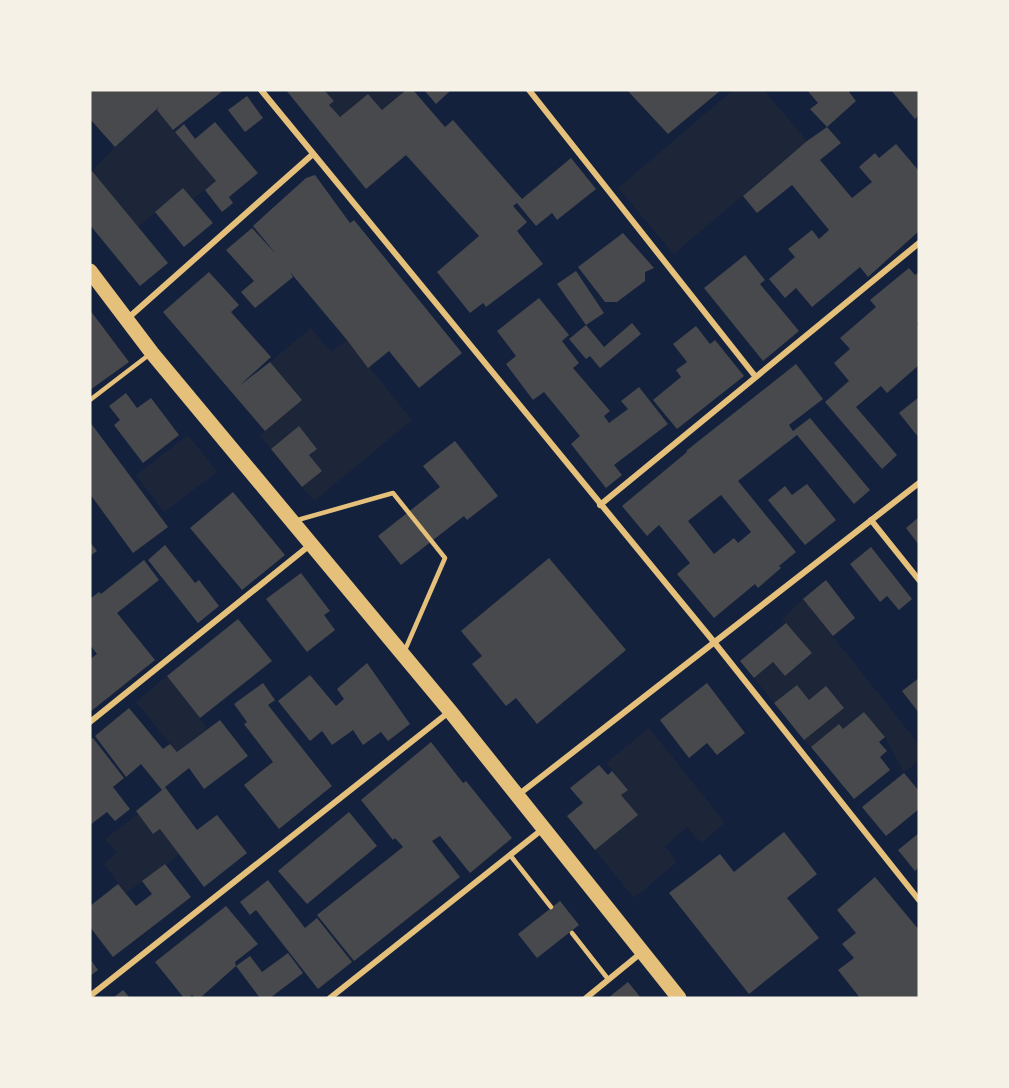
<svg xmlns="http://www.w3.org/2000/svg" width="1009" height="1088" viewBox="0 0 1009 1088" font-family="Inter,sans-serif">
  <style>
    .green { fill: #1d2539 }
    .building { fill: #48494c; fill-rule: evenodd }
    .lines { fill: none; stroke-linecap: round; stroke-linejoin: round }
    .service { stroke: #e5c07b; stroke-width: 4.5 }
    .minor { stroke: #e5c07b; stroke-width: 6 }
    .primary { stroke: #e5c07b; stroke-width: 15 }
  </style>
  <rect width="100%" height="100%" fill="#14213d"/>
  <g class="green">
    <path d="M324 90H406L382 110 368 94 340 117 329 106 334 101Z"/>
    <path d="M733 90H764L807 141 674 254 618 188Z"/>
    <path d="M159 107 173 130 216 181 193 199 183 188 138 227 92 171 115 147Z"/>
    <path d="M311 328 331 352 347 340 412 420 314 501 302 487 322 471 309 455 317 448 299 426 271 449 260 435 301 400 270 362Z"/>
    <path d="M188 435 217 472 164 512 136 475Z"/>
    <path d="M803 599 919 744V760L904 773 885 737 864 712 843 729 811 747 804 740 826 686 809 700 796 685 774 703 754 678 773 662 785 676 812 654 782 619Z"/>
    <path d="M167 676 207 728 177 752 136 702Z"/>
    <path d="M649 728 725 823 701 843 687 827 665 846 677 862 634 898 595 850 637 815 621 795 628 789 606 763Z"/>
    <path d="M138 814 153 834 160 829 180 854 126 893 104 864 117 853 105 839Z"/>
  </g>
  <g class="building">
    <path d="M90 90H224L173 130 157 110 159 107 115 147 90 119Z"/>
    <path d="M286 90H324L334 101 329 105 340 117 368 94 382 110 406 90H413L445 127 453 120 522 199 571 158 596 189 557 220 552 213 536 226 517 203 513 206 527 222 517 231 543 264 486 307 483 303 470 313 437 272 479 236 406 155 366 189Z"/>
    <path d="M424 90H451L436 104Z"/>
    <path d="M627 90H721L668 134Z"/>
    <path d="M807 90H851L849 92 856 101 827 127 810 109 818 103Z"/>
    <path d="M891 90H919V115L915 119Z"/>
    <path d="M247 96 263 118 245 132 228 110Z"/>
    <path d="M215 122 258 173 229 197 233 203 222 212 205 190 216 181 175 132 184 124 195 139Z"/>
    <path d="M827 127 841 143 820 160 852 198 872 182 859 167 875 153 879 158 896 144 919 171V231L868 277 860 267 812 307 796 288 785 298 769 279 795 257 788 249 812 230 819 239 829 230 792 185 757 213 743 196 807 141Z"/>
    <path d="M92 171 168 263 140 286 90 225V173Z"/>
    <path d="M315 175 350 223 354 220 462 353 419 388 389 351 368 368 347 340 290 272 293 277 255 308 241 292 254 281 226 250 252 228 276 254 253 226 306 178Z"/>
    <path d="M183 188 213 223 184 247 155 212Z"/>
    <path d="M623 233 654 268 645 272V281L617 302H605L578 267Z"/>
    <path d="M745 255 765 280 760 284 799 331 763 361 704 288Z"/>
    <path d="M909 268 915 275 919 272V322L917 324 919 327V365L887 393 881 386 856 407 897 455 882 469 825 402 849 381 834 363 850 349 840 338 876 307 870 300Z"/>
    <path d="M576 271 604 313 586 325 557 284Z"/>
    <path d="M209 272 239 305 231 312 271 357 239 386 270 362 302 400 265 431 163 312Z"/>
    <path d="M539 298 569 335 562 341 579 363 573 368 610 411 604 416 609 423 628 409 621 401 639 387 668 424 614 465 622 475 606 488 571 444 580 436 544 392 533 400 506 364 516 356 497 331Z"/>
    <path d="M90 310 129 362 90 390Z"/>
    <path d="M632 323 641 334 600 368 590 356 586 359 569 339 586 325 604 347Z"/>
    <path d="M696 326 710 344 715 340 744 376 677 429 653 400 681 377 676 370 687 362 673 344Z"/>
    <path d="M796 364 823 399 789 425 793 431 810 418 870 490 854 504 797 435 738 481 796 552 779 566 781 568 758 588 755 584 714 618 677 574 690 563 659 525 647 536 622 506 687 452 686 451ZM721 495 751 532 738 543 734 538 714 554 688 521Z"/>
    <path d="M126 393 137 408 151 398 179 435 143 463 114 425 120 420 109 406Z"/>
    <path d="M919 397V438L899 413Z"/>
    <path d="M90 422 168 527 133 553 90 494Z"/>
    <path d="M299 426 317 449 309 455 322 471 302 487 271 449Z"/>
    <path d="M455 441 498 496 467 520 464 516 401 565 378 536 440 487 423 466Z"/>
    <path d="M807 484 836 520 805 545 768 500 785 486 792 495Z"/>
    <path d="M233 492 285 555 242 590 190 528Z"/>
    <path d="M919 517V545L906 528Z"/>
    <path d="M90 542 97 551 90 556Z"/>
    <path d="M165 545 195 583 199 580 219 606 198 623 148 560Z"/>
    <path d="M871 547 912 599 899 610 887 596 880 602 850 564Z"/>
    <path d="M549 558 626 650 537 724 516 698 506 706 472 664 482 656 461 631Z"/>
    <path d="M144 560 159 580 117 613 155 660 90 712V659L97 654 90 645V599L99 592 101 594Z"/>
    <path d="M301 573 330 611 324 615 335 630 307 652 266 599Z"/>
    <path d="M826 580 855 618 833 636 803 599Z"/>
    <path d="M238 619 272 661 200 718 167 676Z"/>
    <path d="M786 623 812 653 785 676 773 662 754 678 740 661Z"/>
    <path d="M367 663 410 724 388 741 381 732 363 745 353 730 332 745 322 731 310 741 278 701 310 675 336 706 344 699 337 689Z"/>
    <path d="M919 678V713L902 691Z"/>
    <path d="M263 683 275 700 268 705 332 786 279 829 244 785 273 762 244 724 247 722 234 704Z"/>
    <path d="M707 683 745 733 717 755 707 743 689 758 660 720Z"/>
    <path d="M797 685 809 700 826 686 844 708 804 740 774 703Z"/>
    <path d="M129 708 163 749 170 744 177 752 220 720 248 756 204 789 189 768 165 787 197 830 217 815 247 853 204 887 160 829 153 834 136 811 162 790 141 764 126 777 95 736Z"/>
    <path d="M864 712 885 737 879 742 887 751 880 757 890 770 854 799 811 747 839 724 843 729Z"/>
    <path d="M93 738 124 778 113 787 130 809 115 821 107 812 90 825V740Z"/>
    <path d="M431 742 463 783 466 781 512 838 470 873 440 836 432 841 460 877 354 961 317 915 403 847 395 838 393 840 361 800Z"/>
    <path d="M599 765 608 775 612 771 628 790 621 795 638 815 595 850 567 816 583 803 570 788Z"/>
    <path d="M904 773 919 791V809L886 836 862 807Z"/>
    <path d="M349 812 377 846 307 904 278 871Z"/>
    <path d="M784 832 817 874 787 898 819 938 749 994 669 893 720 854 734 872Z"/>
    <path d="M919 833V867L915 871 898 850Z"/>
    <path d="M165 864 191 897 113 957 90 927V906L118 884 136 906 152 894 142 881Z"/>
    <path d="M875 877 919 930V998H860L838 970 854 958 842 944 856 933 837 910Z"/>
    <path d="M268 880 305 928 317 918 352 962 318 989 256 910 250 915 240 902Z"/>
    <path d="M560 901 579 925 537 958 518 934Z"/>
    <path d="M226 906 258 944 235 962 236 966 200 998H195L192 995 189 998H184L155 962Z"/>
    <path d="M288 953 303 973 270 998H260L236 966 250 956 262 972Z"/>
    <path d="M90 959 98 970 90 976Z"/>
    <path d="M628 982 641 998H608Z"/>
    <path d="M123 990 130 998H113Z"/>
  </g>
  <g class="lines">
    <g class="service">
      <path d="M90 400 150 354"/>
      <path d="M294 521 393 493 445 558 405 650"/>
      <path d="M510 855 551 907"/>
      <path d="M572 933 608 979"/>
    </g>
    <g class="minor">
      <path d="M261 90 714 642 919 900"/>
      <path d="M529 90 755 376"/>
      <path d="M127 319 313 154"/>
      <path d="M600 505 919 243"/>
      <path d="M871 520 919 580"/>
      <path d="M90 722 310 545"/>
      <path d="M518 795 919 483"/>
      <path d="M90 996 449 712"/>
      <path d="M330 998 544 828"/>
      <path d="M586 998 641 953"/>
    </g>
    <path class="primary" d="M90 271 152 353 450 711 679 998"/>
  </g>
  <rect width="1009" height="1088" fill="none" stroke="#f6f1e7" stroke-width="183"/>
</svg>
